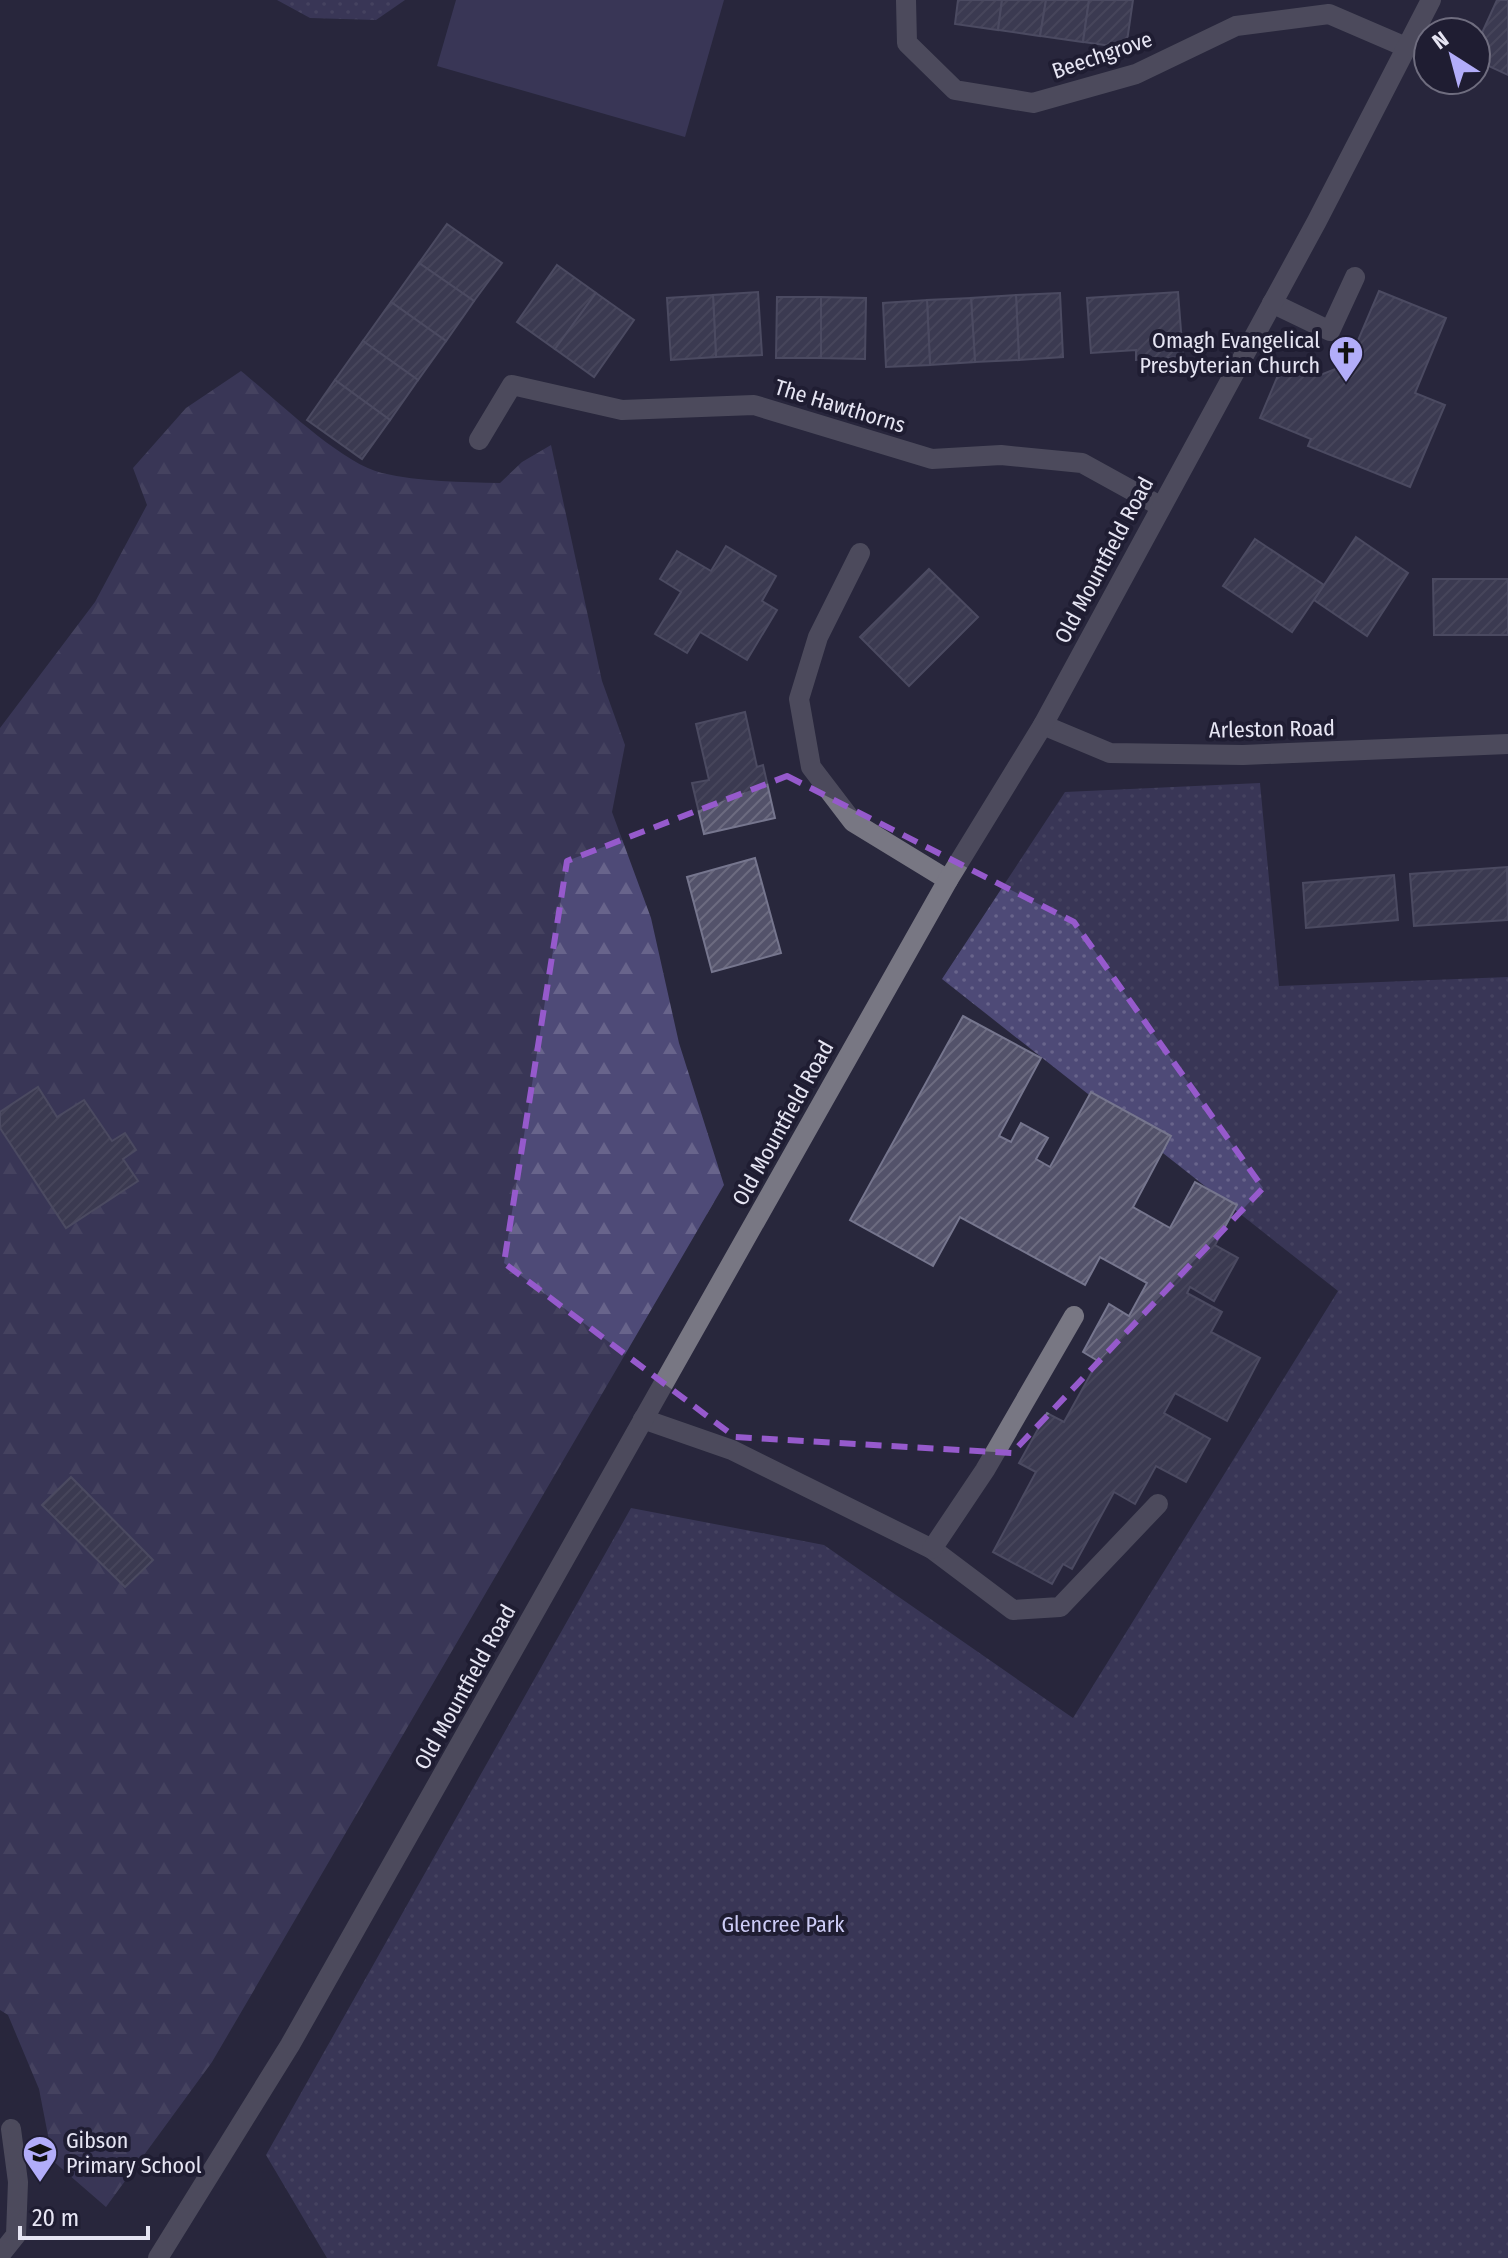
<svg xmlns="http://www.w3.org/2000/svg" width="1508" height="2258" viewBox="0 0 1508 2258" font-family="'Fira Sans Condensed',sans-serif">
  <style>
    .green { fill: #4e4a77 }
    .forest { fill: url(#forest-firs) }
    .park { fill: url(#park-dots) }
    .building { fill: url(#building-hatch); stroke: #76768e; stroke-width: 2 }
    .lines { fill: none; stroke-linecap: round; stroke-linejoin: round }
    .minor { stroke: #787783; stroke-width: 20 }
    .marked { fill: none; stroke: #965acc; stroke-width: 6; stroke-dasharray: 16 10; stroke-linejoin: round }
    .labels { text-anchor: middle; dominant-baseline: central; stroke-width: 8; stroke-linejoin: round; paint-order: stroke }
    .street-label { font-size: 22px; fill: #e6e5f3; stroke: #1f1d32 }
    .poi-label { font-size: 22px; fill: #e6e5f3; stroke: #1f1d32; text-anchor: end }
    .park-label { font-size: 22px; fill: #cdccf6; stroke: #1f1d32 }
  </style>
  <defs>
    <pattern id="forest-firs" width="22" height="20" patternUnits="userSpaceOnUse" patternTransform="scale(2)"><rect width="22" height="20" fill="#4e4a77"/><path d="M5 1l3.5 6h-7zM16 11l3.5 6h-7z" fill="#68648b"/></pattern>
    <pattern id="park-dots" width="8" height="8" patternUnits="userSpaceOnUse" patternTransform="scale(2)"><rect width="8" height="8" fill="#4e4a77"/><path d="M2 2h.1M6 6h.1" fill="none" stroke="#68648b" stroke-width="1.8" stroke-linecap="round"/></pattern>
    <pattern id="building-hatch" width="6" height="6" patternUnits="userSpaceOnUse" patternTransform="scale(2)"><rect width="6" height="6" fill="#53526a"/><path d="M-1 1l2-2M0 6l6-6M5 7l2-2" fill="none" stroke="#6c6b80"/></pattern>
  </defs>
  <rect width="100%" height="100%" fill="#28273c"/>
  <path class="green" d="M456 0H724L685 137 437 66Z"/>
  <path class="forest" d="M241 371C276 399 340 463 382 473 420 482 462 482 500 483L522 462 551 445 602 681 625 745 612 812 651 918 679 1043 724 1185 212 2062 106 2207 53 2161 39 2089 8 2015 0 2010V728L95 602 147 505 133 468 186 408Z"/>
  <g class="park">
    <path d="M277 0H405L376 20 310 18Z"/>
    <path d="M1260 783 1279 986 1508 977V2258H327L266 2155 631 1508 824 1545 1073 1718 1338 1291 942 979 1065 792Z"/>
  </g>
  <g class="building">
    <path d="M958 0H1002L998 30 955 24Z"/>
    <path d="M1002 0H1046L1040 36 998 30Z"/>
    <path d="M1046 0H1089L1083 42 1040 36Z"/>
    <path d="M1089 0H1133L1126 48 1083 42Z"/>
    <path d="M1497 0H1508V75L1476 60V46Z"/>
    <path d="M447 224 502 263 474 301 419 263Z"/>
    <path d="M419 263 474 301 446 341 391 302Z"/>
    <path d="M557 265 596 293 555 349 517 322Z"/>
    <path d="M1379 291 1446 318 1415 393 1445 405 1410 487 1308 446 1311 439 1260 418 1284 361 1318 376 1348 364Z"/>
    <path d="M758 292 762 355 716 357 713 295Z"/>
    <path d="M1178 292 1183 357 1136 360V350L1091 353 1087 298Z"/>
    <path d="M596 293 634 320 594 377 555 349Z"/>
    <path d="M1060 293 1063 357 1019 360 1016 295Z"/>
    <path d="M713 295 716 357 671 360 667 298Z"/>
    <path d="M1016 295 1019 360 975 362 971 298Z"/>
    <path d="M777 297H821V358H776Z"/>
    <path d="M821 297 866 298 865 359 821 358Z"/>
    <path d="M971 298 975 362 930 365 927 300Z"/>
    <path d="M927 300 930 365 886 367 883 303Z"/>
    <path d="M391 302 446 341 418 380 363 341Z"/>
    <path d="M363 341 418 380 390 420 335 380Z"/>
    <path d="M335 380 390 420 362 459 307 420Z"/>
    <path d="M1356 537 1408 573 1367 636 1314 600Z"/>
    <path d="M1255 539 1324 585 1292 632 1223 586Z"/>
    <path d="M726 546 776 576 762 601 777 610 747 660 700 632 687 653 655 634 681 592 660 579 677 551 711 571Z"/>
    <path d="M929 569 978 617 909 686 860 637Z"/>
    <path d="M1433 579H1508V635H1434Z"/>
    <path d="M745 712 757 767 763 765 775 818 704 834 692 783 709 780 696 724Z"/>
    <path d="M755 858 781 953 712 972 687 877Z"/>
    <path d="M1507 867 1508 920 1414 926 1410 874Z"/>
    <path d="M1394 875 1398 920 1306 928 1303 883Z"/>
    <path d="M963 1016 1041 1058 999 1136 1011 1142 1021 1123 1048 1138 1036 1159 1050 1167 1091 1092 1171 1136 1133 1207 1170 1228 1195 1182 1237 1205 1215 1245 1238 1258 1214 1301 1190 1287 1187 1293 1222 1312 1211 1332 1260 1358 1227 1421 1175 1393 1164 1413 1210 1439 1186 1482 1156 1466 1135 1504 1114 1492 1072 1569 1063 1564 1052 1584 993 1552 1036 1472 1019 1463 1047 1413 1064 1422 1098 1361 1083 1352 1109 1304 1129 1316 1147 1283 1100 1257 1085 1285 960 1217 933 1266 850 1220Z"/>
    <path d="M38 1087 57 1117 84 1100 112 1141 125 1133 136 1150 123 1159 138 1181 66 1228 0 1128V1112Z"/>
    <path d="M71 1477 153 1560 125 1587 42 1505Z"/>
  </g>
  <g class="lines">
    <g class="minor">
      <path d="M906 0 907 43 955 90 1033 103 1136 74 1236 26 1329 14 1408 48"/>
      <path d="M1272 303 1330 331 1355 277"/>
      <path d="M479 440 512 385 622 410 754 405 932 459 1001 455 1082 463 1160 506"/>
      <path d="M860 553 818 637 799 699 811 767 853 822 948 880"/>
      <path d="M1043 725 1110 753 1243 755 1508 744"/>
      <path d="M643 1419 732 1450 932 1549 1013 1610 1060 1607 1158 1504"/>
      <path d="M932 1549 985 1470 1074 1316"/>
      <path d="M0 2255 16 2235 18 2182 11 2129"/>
      <path d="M158 2258 290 2045 948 880 1043 725 1317 221 1431 0"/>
    </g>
  </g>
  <path d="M0 0H1508V2258H0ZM787 776 1074 922 1263 1188 1012 1453 735 1437 504 1263 567 861Z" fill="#28273c" fill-opacity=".55" fill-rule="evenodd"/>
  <path class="marked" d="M787 776 1074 922 1263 1188 1012 1453 735 1437 504 1263 567 861Z"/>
  <defs>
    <symbol id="church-pin" viewBox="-11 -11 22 30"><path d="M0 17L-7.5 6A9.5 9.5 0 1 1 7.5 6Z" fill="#b2adf9" stroke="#1f1d32"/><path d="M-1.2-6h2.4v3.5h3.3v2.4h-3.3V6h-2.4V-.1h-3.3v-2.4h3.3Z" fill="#111"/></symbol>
    <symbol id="school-pin" viewBox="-11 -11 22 30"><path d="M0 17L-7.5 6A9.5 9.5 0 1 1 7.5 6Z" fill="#b2adf9" stroke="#1f1d32"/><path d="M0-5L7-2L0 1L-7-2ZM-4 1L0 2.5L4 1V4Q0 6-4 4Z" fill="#111"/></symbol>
  </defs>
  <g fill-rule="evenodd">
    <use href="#church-pin" x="1326" y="333" width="40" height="54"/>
    <use href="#school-pin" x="20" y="2133" width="40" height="54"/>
  </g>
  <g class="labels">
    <g class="street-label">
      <text transform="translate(1102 55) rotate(-19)">Beechgrove</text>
      <text transform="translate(840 406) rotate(17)">The Hawthorns</text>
      <text transform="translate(1104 560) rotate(-62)">Old Mountfield Road</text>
      <text transform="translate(1272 729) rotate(-1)">Arleston Road</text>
      <text transform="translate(783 1123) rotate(-61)">Old Mountfield Road</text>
      <text transform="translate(465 1687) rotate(-61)">Old Mountfield Road</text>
    </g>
    <g class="poi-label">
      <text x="1320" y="340">Omagh Evangelical<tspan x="1320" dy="25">Presbyterian Church</tspan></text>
      <text x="66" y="2140" text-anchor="start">Gibson<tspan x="66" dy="25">Primary School</tspan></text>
    </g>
    <g class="park-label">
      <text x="783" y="1924">Glencree Park</text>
    </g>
  </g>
  <g transform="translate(1452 56) rotate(324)"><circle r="38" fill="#1f1d32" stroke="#6f6d7f" stroke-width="2"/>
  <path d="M0-6L14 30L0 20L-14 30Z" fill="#b2adf9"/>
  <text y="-12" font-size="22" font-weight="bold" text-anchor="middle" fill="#e6e5f3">N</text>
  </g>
  <path d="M20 2226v12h128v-12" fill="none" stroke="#e6e5f3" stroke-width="4"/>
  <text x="32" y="2226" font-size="24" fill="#e6e5f3" stroke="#1f1d32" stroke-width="6" paint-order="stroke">20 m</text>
</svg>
